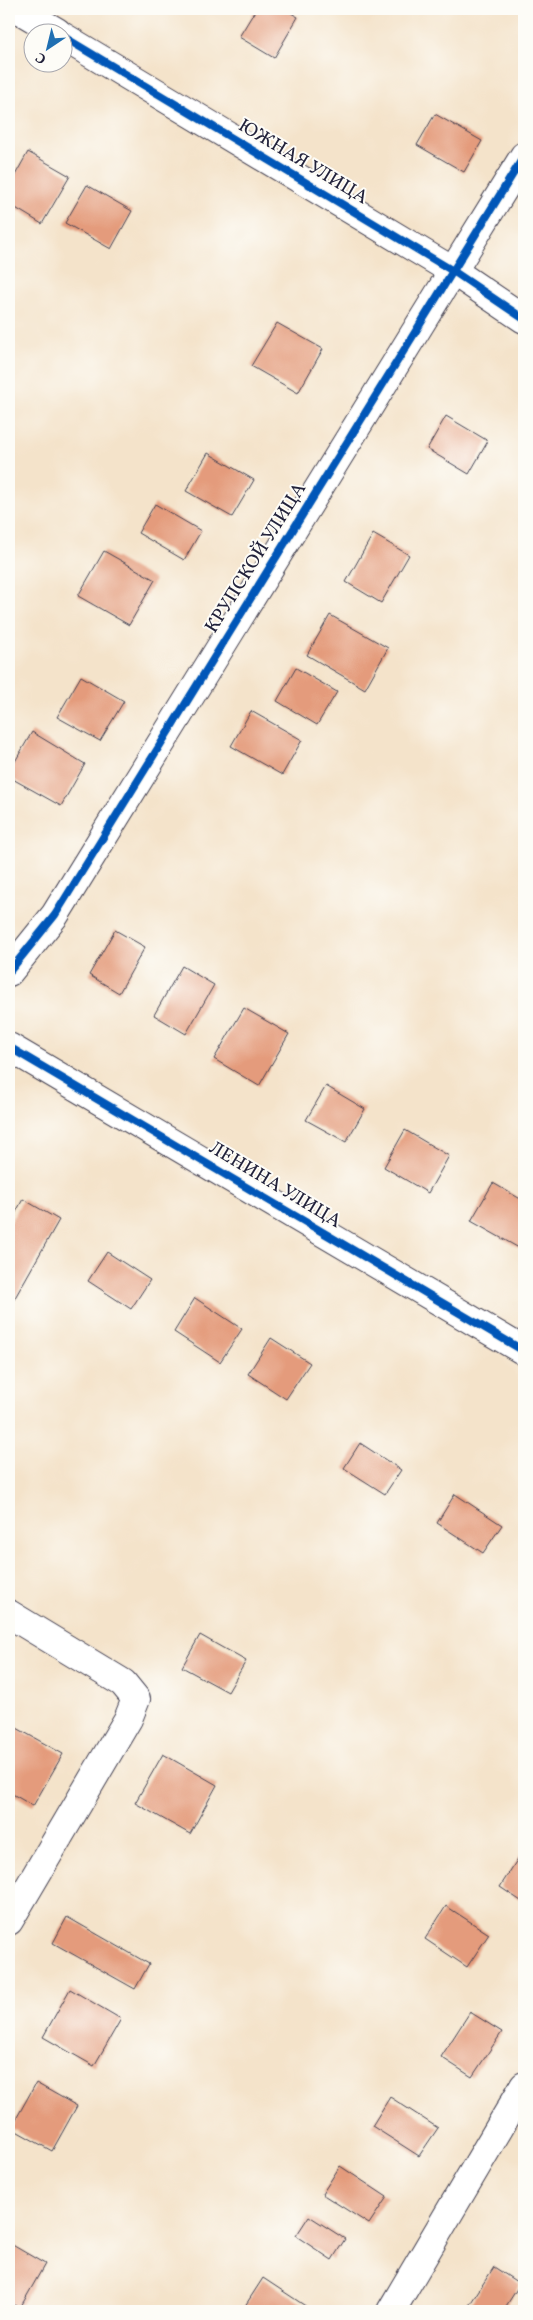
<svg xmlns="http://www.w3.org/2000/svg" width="533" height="2320" viewBox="0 0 533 2320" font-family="Vollkorn,serif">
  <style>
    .building { fill: #e49b7b }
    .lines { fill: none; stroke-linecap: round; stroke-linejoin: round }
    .street-casing { stroke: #423f50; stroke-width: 30 }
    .street { stroke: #fff; stroke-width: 28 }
    .cycleway-casing { stroke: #fdfcf7; stroke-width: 11 }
    .cycleway { stroke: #0057b8; stroke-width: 8 }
    .labels { text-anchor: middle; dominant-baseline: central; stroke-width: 4; stroke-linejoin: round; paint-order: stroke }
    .street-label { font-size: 19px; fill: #22223b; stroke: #fdfcf7 }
  </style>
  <rect width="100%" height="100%" fill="#fdfcf7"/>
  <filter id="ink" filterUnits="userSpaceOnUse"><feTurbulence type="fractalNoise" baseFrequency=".02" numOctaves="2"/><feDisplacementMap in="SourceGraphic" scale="10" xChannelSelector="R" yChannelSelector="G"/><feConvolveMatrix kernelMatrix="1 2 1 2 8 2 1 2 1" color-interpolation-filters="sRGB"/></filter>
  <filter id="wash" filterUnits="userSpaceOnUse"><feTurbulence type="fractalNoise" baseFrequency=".0096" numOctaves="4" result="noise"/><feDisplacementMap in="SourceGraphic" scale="20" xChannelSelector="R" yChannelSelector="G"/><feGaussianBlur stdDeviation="1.12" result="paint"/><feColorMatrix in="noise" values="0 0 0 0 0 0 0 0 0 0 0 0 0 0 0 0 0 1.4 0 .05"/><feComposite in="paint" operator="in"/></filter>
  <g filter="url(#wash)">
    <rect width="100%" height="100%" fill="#f4e3ca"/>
    <g id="blocks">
      <g class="building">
        <path d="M256 9H284L298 17 274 58 239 37Z"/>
        <path d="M435 114 482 141 464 172 417 145Z"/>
        <path d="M28 152 70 176 42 224 9 204V186Z"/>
        <path d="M87 185 132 211 111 249 65 223Z"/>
        <path d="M277 323 323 349 298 393 251 366Z"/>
        <path d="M446 416 488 441 469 474 427 449Z"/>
        <path d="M208 453 254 480 232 517 186 491Z"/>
        <path d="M155 504 201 531 184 560 138 533Z"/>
        <path d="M373 534 409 555 381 603 346 582Z"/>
        <path d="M104 551 155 580 129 625 78 596Z"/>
        <path d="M330 615 388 648 365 689 307 655Z"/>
        <path d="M296 668 337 692 317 725 277 701Z"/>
        <path d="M81 676 124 701 100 741 57 717Z"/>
        <path d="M251 711 302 740 282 775 231 746Z"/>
        <path d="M32 732 85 764 61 806 9 777V772Z"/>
        <path d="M115 930 145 947 119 993 89 975Z"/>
        <path d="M182 966 214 985 186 1034 154 1015Z"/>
        <path d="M244 1008 289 1034 259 1086 214 1059Z"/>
        <path d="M326 1086 365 1109 346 1142 306 1120Z"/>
        <path d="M405 1130 449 1156 428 1193 384 1167Z"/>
        <path d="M493 1183 524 1201V1240L519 1248 471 1221Z"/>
        <path d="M23 1199 59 1220 12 1303 9 1302V1225Z"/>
        <path d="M107 1252 150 1280 131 1309 88 1281Z"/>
        <path d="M195 1298 242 1329 220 1362 174 1332Z"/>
        <path d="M271 1338 310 1363 286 1399 248 1374Z"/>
        <path d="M360 1443 401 1470 385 1494 344 1468Z"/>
        <path d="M455 1494 502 1525 483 1553 437 1523Z"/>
        <path d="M200 1635 246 1661 228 1692 182 1667Z"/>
        <path d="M15 1727 63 1754 33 1806 9 1792V1737Z"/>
        <path d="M163 1754 217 1785 190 1834 135 1803Z"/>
        <path d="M524 1849V1903L500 1887Z"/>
        <path d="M446 1906 489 1934 467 1967 425 1939Z"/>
        <path d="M67 1917 149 1964 135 1989 53 1943Z"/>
        <path d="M70 1989 121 2019 94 2066 43 2037Z"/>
        <path d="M470 2012 502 2032 472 2077 441 2057Z"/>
        <path d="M36 2083 77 2106 52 2151 11 2128Z"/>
        <path d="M390 2097 438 2128 419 2156 372 2126Z"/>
        <path d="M340 2166 387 2197 369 2224 322 2194Z"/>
        <path d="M309 2216 345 2239 332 2260 296 2236Z"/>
        <path d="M9 2243 45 2264 20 2308 9 2302Z"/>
        <path d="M494 2267 520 2284 503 2311H476L468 2307Z"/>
        <path d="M263 2278 307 2307 304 2311H247L243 2309Z"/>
      </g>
    </g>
  </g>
  <g filter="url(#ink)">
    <use href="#blocks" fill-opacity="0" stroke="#423f50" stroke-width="1"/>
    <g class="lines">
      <defs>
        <g id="street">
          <path d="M18 9 57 32"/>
          <path d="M62 36 453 271 524 319"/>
          <path d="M9 972 55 915 524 156"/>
          <path d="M9 1047 524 1351"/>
          <path d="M9 1614 123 1683 136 1699 128 1719 9 1921"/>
          <path d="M391 2311 524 2086"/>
        </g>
      </defs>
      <use href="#street" class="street-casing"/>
      <use href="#street" class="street"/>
      <defs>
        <g id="cycleway">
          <path d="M62 36 453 271 524 319"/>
          <path d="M9 972 55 915 524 156"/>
          <path d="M9 1047 524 1351"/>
        </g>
      </defs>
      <use href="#cycleway" class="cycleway-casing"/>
      <use href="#cycleway" class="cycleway"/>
    </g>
  </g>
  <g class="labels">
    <g class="street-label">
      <text transform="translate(303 162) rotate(31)">ЮЖНАЯ УЛИЦА</text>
      <text transform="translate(256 558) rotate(-58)">КРУПСКОЙ УЛИЦА</text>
      <text transform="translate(275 1185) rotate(31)">ЛЕНИНА УЛИЦА</text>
    </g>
  </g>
  <rect width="533" height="2320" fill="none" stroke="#fdfcf7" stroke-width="30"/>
  <g transform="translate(48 48) rotate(215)"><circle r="24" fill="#fdfcf7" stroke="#a5a5ac"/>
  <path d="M0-4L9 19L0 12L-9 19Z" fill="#1f6fb2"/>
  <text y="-8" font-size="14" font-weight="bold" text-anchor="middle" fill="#22223b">С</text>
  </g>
</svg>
